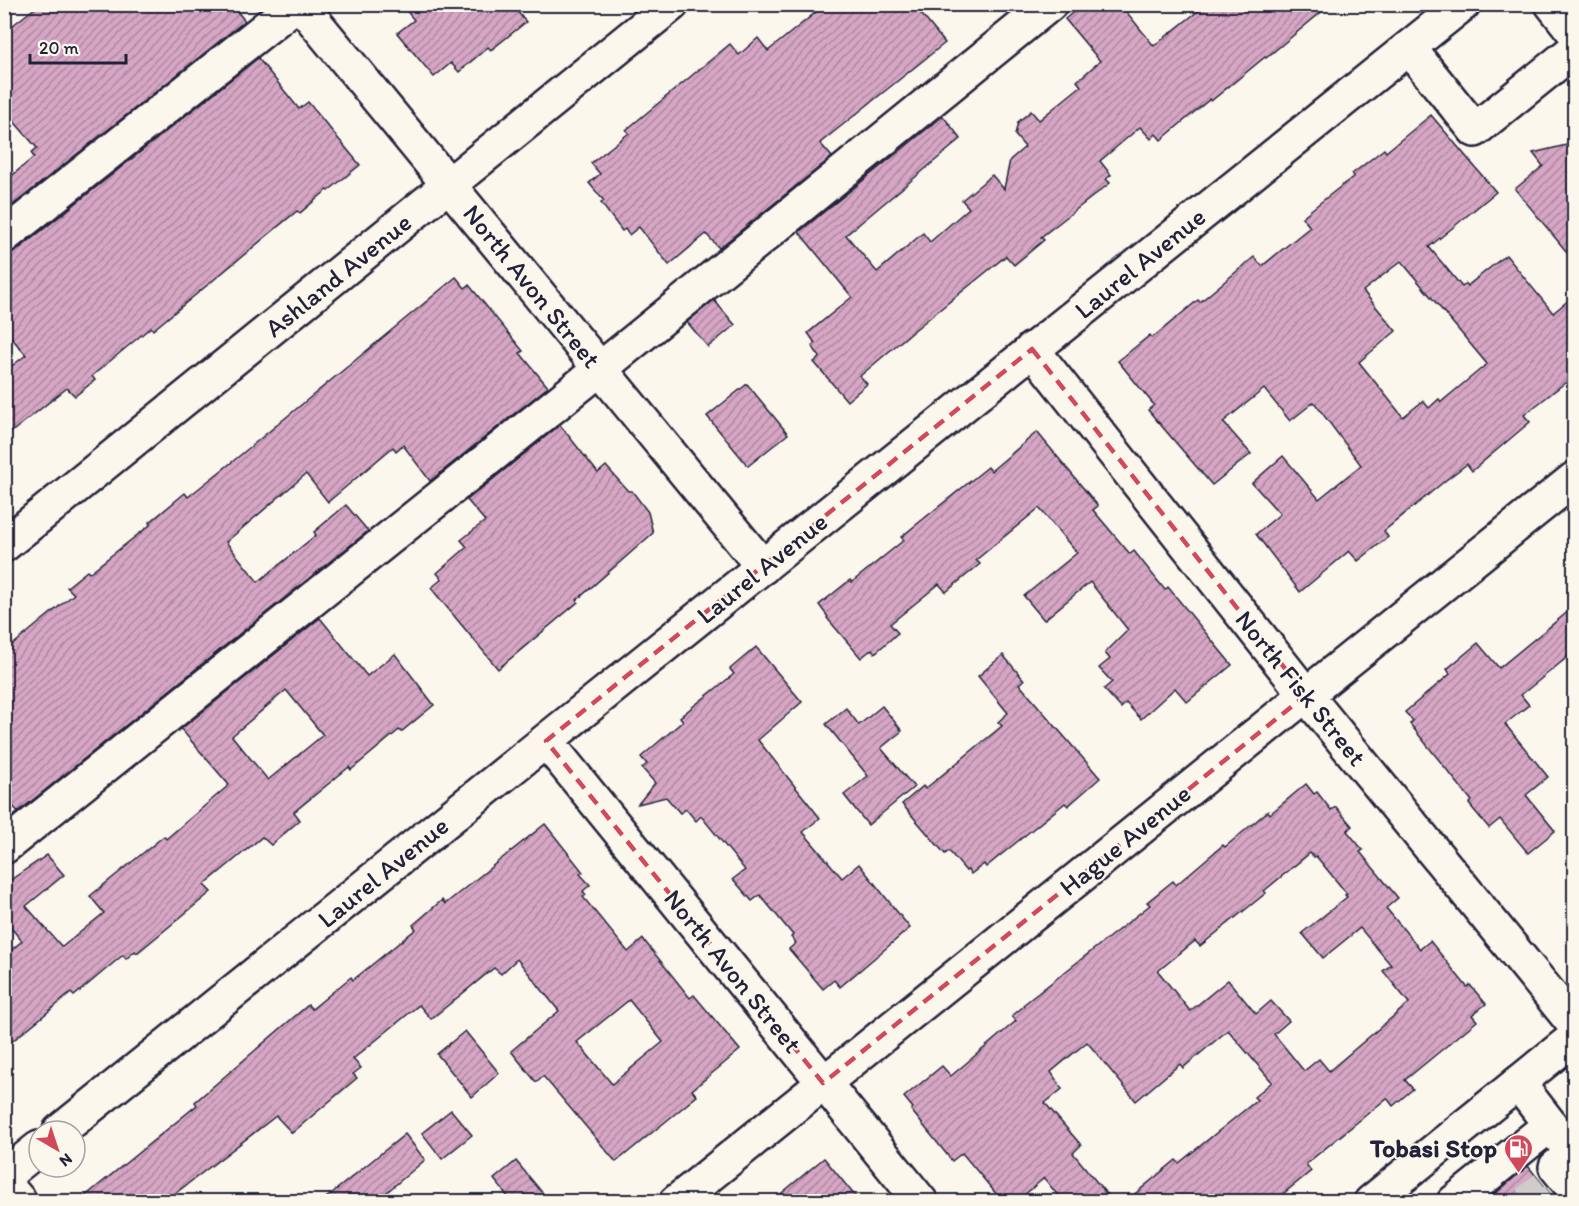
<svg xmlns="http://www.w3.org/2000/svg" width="1579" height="1206" viewBox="0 0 1579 1206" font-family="Itim,sans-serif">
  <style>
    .building { fill: url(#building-hatch); stroke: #22223b; stroke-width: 1.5; fill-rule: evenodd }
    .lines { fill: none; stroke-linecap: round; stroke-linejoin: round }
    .minor-tunnel { stroke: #d0ccc9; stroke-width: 33; stroke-dasharray: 33 16; stroke-linecap: butt }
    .minor-casing { stroke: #22223b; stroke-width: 38 }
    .minor { stroke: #fbf7ec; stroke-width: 33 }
    .marked { fill: none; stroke: #d1495b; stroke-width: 4.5; stroke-dasharray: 12 8; stroke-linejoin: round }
    .labels { text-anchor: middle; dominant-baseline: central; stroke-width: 4.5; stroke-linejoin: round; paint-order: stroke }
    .street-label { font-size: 26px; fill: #22223b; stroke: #fbf7ec }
    .poi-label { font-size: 26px; font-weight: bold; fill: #22223b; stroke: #fbf7ec; text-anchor: end }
  </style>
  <defs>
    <pattern id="building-hatch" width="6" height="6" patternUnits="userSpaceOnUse" patternTransform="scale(1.5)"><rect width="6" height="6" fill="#d6a6c4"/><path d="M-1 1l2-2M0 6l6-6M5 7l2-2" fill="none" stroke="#ad87a0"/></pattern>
  </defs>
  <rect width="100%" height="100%" fill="#fbf7ec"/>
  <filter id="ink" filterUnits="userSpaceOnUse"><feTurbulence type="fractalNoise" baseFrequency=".0167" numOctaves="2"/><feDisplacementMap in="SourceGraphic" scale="12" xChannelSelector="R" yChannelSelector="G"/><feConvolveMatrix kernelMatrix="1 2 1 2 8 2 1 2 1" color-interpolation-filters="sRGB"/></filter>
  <g filter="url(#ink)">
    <g class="building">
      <path d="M40 4H231L245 21 4 212V182L34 157 31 153 37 148 4 110V32Z"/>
      <path d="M401 4H511L526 22 491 50 488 47 459 72 451 63 434 77 397 33 414 20Z"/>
      <path d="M826 4H913L945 43 820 143 832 157 719 248 706 234 669 265 639 227 629 235 625 229 622 231 601 203 604 201 589 183 600 174 591 163 629 133 626 130 730 44 739 55 758 38 768 51Z"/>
      <path d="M1083 4H1120L1154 46 1207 4H1331L1266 58 1265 57 1211 101 1210 99 1161 140 1156 134 1151 139 1140 127 1100 161 1111 175 1106 179 1110 183 1041 237 1044 240 1014 265 1006 256 912 332 860 376 867 384 847 401 814 362 820 357 812 346 815 343 808 333 852 297 799 232 943 116 961 139 846 235 877 272 923 233 930 242 969 208 962 200 992 175 1004 189 1010 160 1025 147 1015 135 1018 122 1031 111 1039 120 1081 86 1077 81 1100 61 1065 19Z"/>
      <path d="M258 58 299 109 308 102 360 165 328 191 327 190 300 213 297 211 153 330 151 327 92 376 95 380 75 396 67 388 4 438V372L26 355 4 329V254L16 251Z"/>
      <path d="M1431 115 1496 192 1429 247 1462 287 1466 284 1467 286 1506 255 1553 313 1575 295V375L1524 415 1530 422 1472 471 1467 464 1446 480 1384 531 1388 537 1358 561 1349 551 1300 592 1256 534 1280 514 1252 483 1283 456 1319 499 1361 465 1314 402 1290 421 1264 389 1223 422 1251 454 1212 485 1148 410 1154 405 1118 361 1150 335 1152 338 1198 300 1200 302 1254 257 1262 266 1310 227 1302 217 1354 176 1352 174 1384 149 1386 152ZM1401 261 1487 364 1441 402 1439 399 1429 408 1423 401 1403 417 1359 362 1396 331 1363 291Z"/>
      <path d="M1575 143V262L1515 189 1543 166 1533 153Z"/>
      <path d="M456 277 465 288 469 285 523 351 520 353 548 387 430 481 403 445 396 451 393 447 328 502 306 474 226 542 258 582 316 535 314 532 346 505 368 531 18 812 4 796V652L74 594 67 587 87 571 89 573 150 525 149 523 185 493 188 497 232 462Z"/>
      <path d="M714 300 735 325 708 347 687 322Z"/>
      <path d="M747 384 788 434 748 466 707 416Z"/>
      <path d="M560 425 598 473 606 466 628 491H632L648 512 653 533 577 600 578 602 498 669 431 588 442 579 437 573 467 547 461 540 485 521 467 500Z"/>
      <path d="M1037 432 1098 506 1093 510 1130 554 1134 551 1165 590 1168 587 1232 665 1187 702 1175 688 1141 719 1126 703 1121 708 1104 689 1112 682 1099 668 1110 659 1105 653 1128 630 1090 582 1044 620 1024 596 1077 553 1039 508 976 560 980 564 946 592 939 584 890 624 898 633 875 653 872 649 861 658 827 618 828 617 819 605 850 580 852 582 904 540 901 537 988 467 991 471Z"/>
      <path d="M1575 606V651L1521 695 1529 705 1505 724 1548 777 1526 795 1555 831 1528 853 1500 819 1489 828 1469 804 1472 801 1410 724 1413 721 1405 712 1450 674 1447 669 1478 643 1499 668Z"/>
      <path d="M320 618 367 676 395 654 434 705 401 732 399 730 351 770 349 767 294 812 300 820 271 845 262 837 204 885 211 892 137 953 135 951 126 959 123 955 74 996 71 993 4 1048V956L22 941 6 922 4 923V881L6 883 47 855 64 875 26 906 62 947 104 913 90 896 164 836 166 839 229 785 181 729ZM286 690 323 735 268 780 232 736Z"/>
      <path d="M756 647 802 702 758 740 820 818 803 832 842 878 859 864 910 928 840 987 834 980 823 989 789 949 796 943 791 937 793 935 760 895 752 901 733 879 745 870 701 816 696 821 686 809 680 813 666 797 638 804 655 783 642 768 647 764 641 757 683 721 680 717 734 674 730 669Z"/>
      <path d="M1003 655 1024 680 1019 684 1100 778 1068 806 1065 803 986 867 984 864 971 874 968 870 966 871 949 851 945 854 902 804 923 786 925 789 1002 726 998 722 1008 713 978 676Z"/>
      <path d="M882 706 902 731 881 748 914 787 868 825 844 795 868 776 826 724 846 708 859 725Z"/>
      <path d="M1306 784 1314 794 1317 792 1331 810 1336 807 1352 826 1347 831 1363 850 1360 852 1398 898 1386 908 1420 949 1430 941 1467 987 1470 985 1486 1004 1472 1015 1477 1021 1405 1080 1413 1089 1393 1106 1387 1098 1306 1164 1311 1171 1273 1202H1125L1176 1160 1179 1163 1257 1100 1254 1097 1272 1082 1228 1030 1183 1068 1180 1064 1136 1101 1087 1042 1051 1072 1062 1089 1045 1103 1081 1145 1073 1153 1113 1202H1063L1044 1178 1016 1202H1003L962 1153 952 1161 911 1110 913 1108 904 1097 942 1066 951 1076 1016 1021 1012 1016 1024 1006 1023 1005 1150 905 1147 902 1173 881 1176 885 1223 845 1225 847 1268 811 1270 814ZM1310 853 1314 857 1316 856 1347 894 1345 895 1347 897 1302 933 1323 958 1360 928 1391 965 1383 971 1409 1003 1329 1071 1319 1059 1304 1071 1274 1034 1289 1021 1271 1001 1256 1014 1228 980 1190 1011 1158 971 1195 941 1200 946 1266 893 1264 891Z"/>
      <path d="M545 824 583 872 580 874 590 885 583 891 586 895 583 897 628 952 643 939 690 998 694 995 740 1050 692 1090 697 1096 616 1162 543 1076 536 1082 511 1051 559 1011 517 959 501 974 494 968 431 1019 419 1005 353 1059 361 1068 353 1074 357 1078 292 1133 276 1116 164 1202H78L197 1105 195 1102 308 1005 312 1009 351 977 353 980 416 929 413 925 442 900 445 904ZM629 1000 663 1042 612 1084 577 1042Z"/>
      <path d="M465 1031 499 1073 472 1097 437 1054Z"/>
      <path d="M451 1110 472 1135 442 1159 422 1133Z"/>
      <path d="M405 1134 425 1160 381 1197 374 1202H321Z"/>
      <path d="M824 1158 860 1202H771Z"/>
      <path d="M516 1161 550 1202H512L494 1179Z"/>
      <path d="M1528 1166 1557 1202H1485Z"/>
    </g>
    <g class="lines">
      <path class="minor-tunnel" d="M1527 1202 1545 1187"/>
      <defs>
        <g id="minor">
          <path d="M300 4 763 567"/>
          <path d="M1552 4 1574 32"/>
          <path d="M1409 48 1475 130 1574 50"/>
          <path d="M4 236 296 4"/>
          <path d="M1032 349 1306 695 1574 1024"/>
          <path d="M4 545 672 4"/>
          <path d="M546 741 921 1202"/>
          <path d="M4 847 600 369 1050 4"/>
          <path d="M1518 1083 1573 1154"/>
          <path d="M60 1131 1463 4"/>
          <path d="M1574 1152 1556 1167 1574 1189"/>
          <path d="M4 1176 39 1148"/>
          <path d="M4 1183 20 1202"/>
          <path d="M676 1202 1574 479"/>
          <path d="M1371 1202 1574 1038"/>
          <path d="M1454 1202 1550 1125"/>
        </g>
      </defs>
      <use href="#minor" class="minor-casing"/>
      <use href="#minor" class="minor"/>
    </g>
  </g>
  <path class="marked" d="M1032 349 1306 695 823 1083 546 741Z"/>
  <defs>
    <symbol id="fuel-pin" viewBox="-11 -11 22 30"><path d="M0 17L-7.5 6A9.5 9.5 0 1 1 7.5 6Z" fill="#d1495b" stroke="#fbf7ec"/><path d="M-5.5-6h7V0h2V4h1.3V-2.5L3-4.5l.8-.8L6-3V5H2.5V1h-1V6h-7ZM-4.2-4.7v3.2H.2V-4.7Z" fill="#fff"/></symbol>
  </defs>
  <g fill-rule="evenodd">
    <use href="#fuel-pin" x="1502" y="1132" width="33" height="45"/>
  </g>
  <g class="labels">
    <g class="street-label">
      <text transform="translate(1140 263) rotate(-39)">Laurel Avenue</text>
      <text transform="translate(338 275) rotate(-39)">Ashland Avenue</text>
      <text transform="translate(532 286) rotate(51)">North Avon Street</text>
      <text transform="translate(762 568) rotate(-39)">Laurel Avenue</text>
      <text transform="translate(1301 688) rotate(51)">North Fisk Street</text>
      <text transform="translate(1125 840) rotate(-39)">Hague Avenue</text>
      <text transform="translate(383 872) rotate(-39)">Laurel Avenue</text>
      <text transform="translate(733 971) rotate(51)">North Avon Street</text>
    </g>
    <g class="poi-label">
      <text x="1497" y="1148">Tobasi Stop</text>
    </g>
  </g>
  <rect width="1579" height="1206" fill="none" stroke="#fbf7ec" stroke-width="24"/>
  <rect x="12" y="12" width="1555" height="1182" fill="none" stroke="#22223b" stroke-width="2" filter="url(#ink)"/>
  <g transform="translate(57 1149) rotate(141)"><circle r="28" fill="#fbf7ec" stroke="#a4a2a5" stroke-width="1.5"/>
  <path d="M0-4.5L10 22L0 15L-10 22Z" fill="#d1495b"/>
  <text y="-9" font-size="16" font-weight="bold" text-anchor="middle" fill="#22223b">N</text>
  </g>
  <path d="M30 54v9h96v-9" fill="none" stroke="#22223b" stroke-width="3"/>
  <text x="39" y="54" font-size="18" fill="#22223b" stroke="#fbf7ec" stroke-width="4.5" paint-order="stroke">20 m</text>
</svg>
